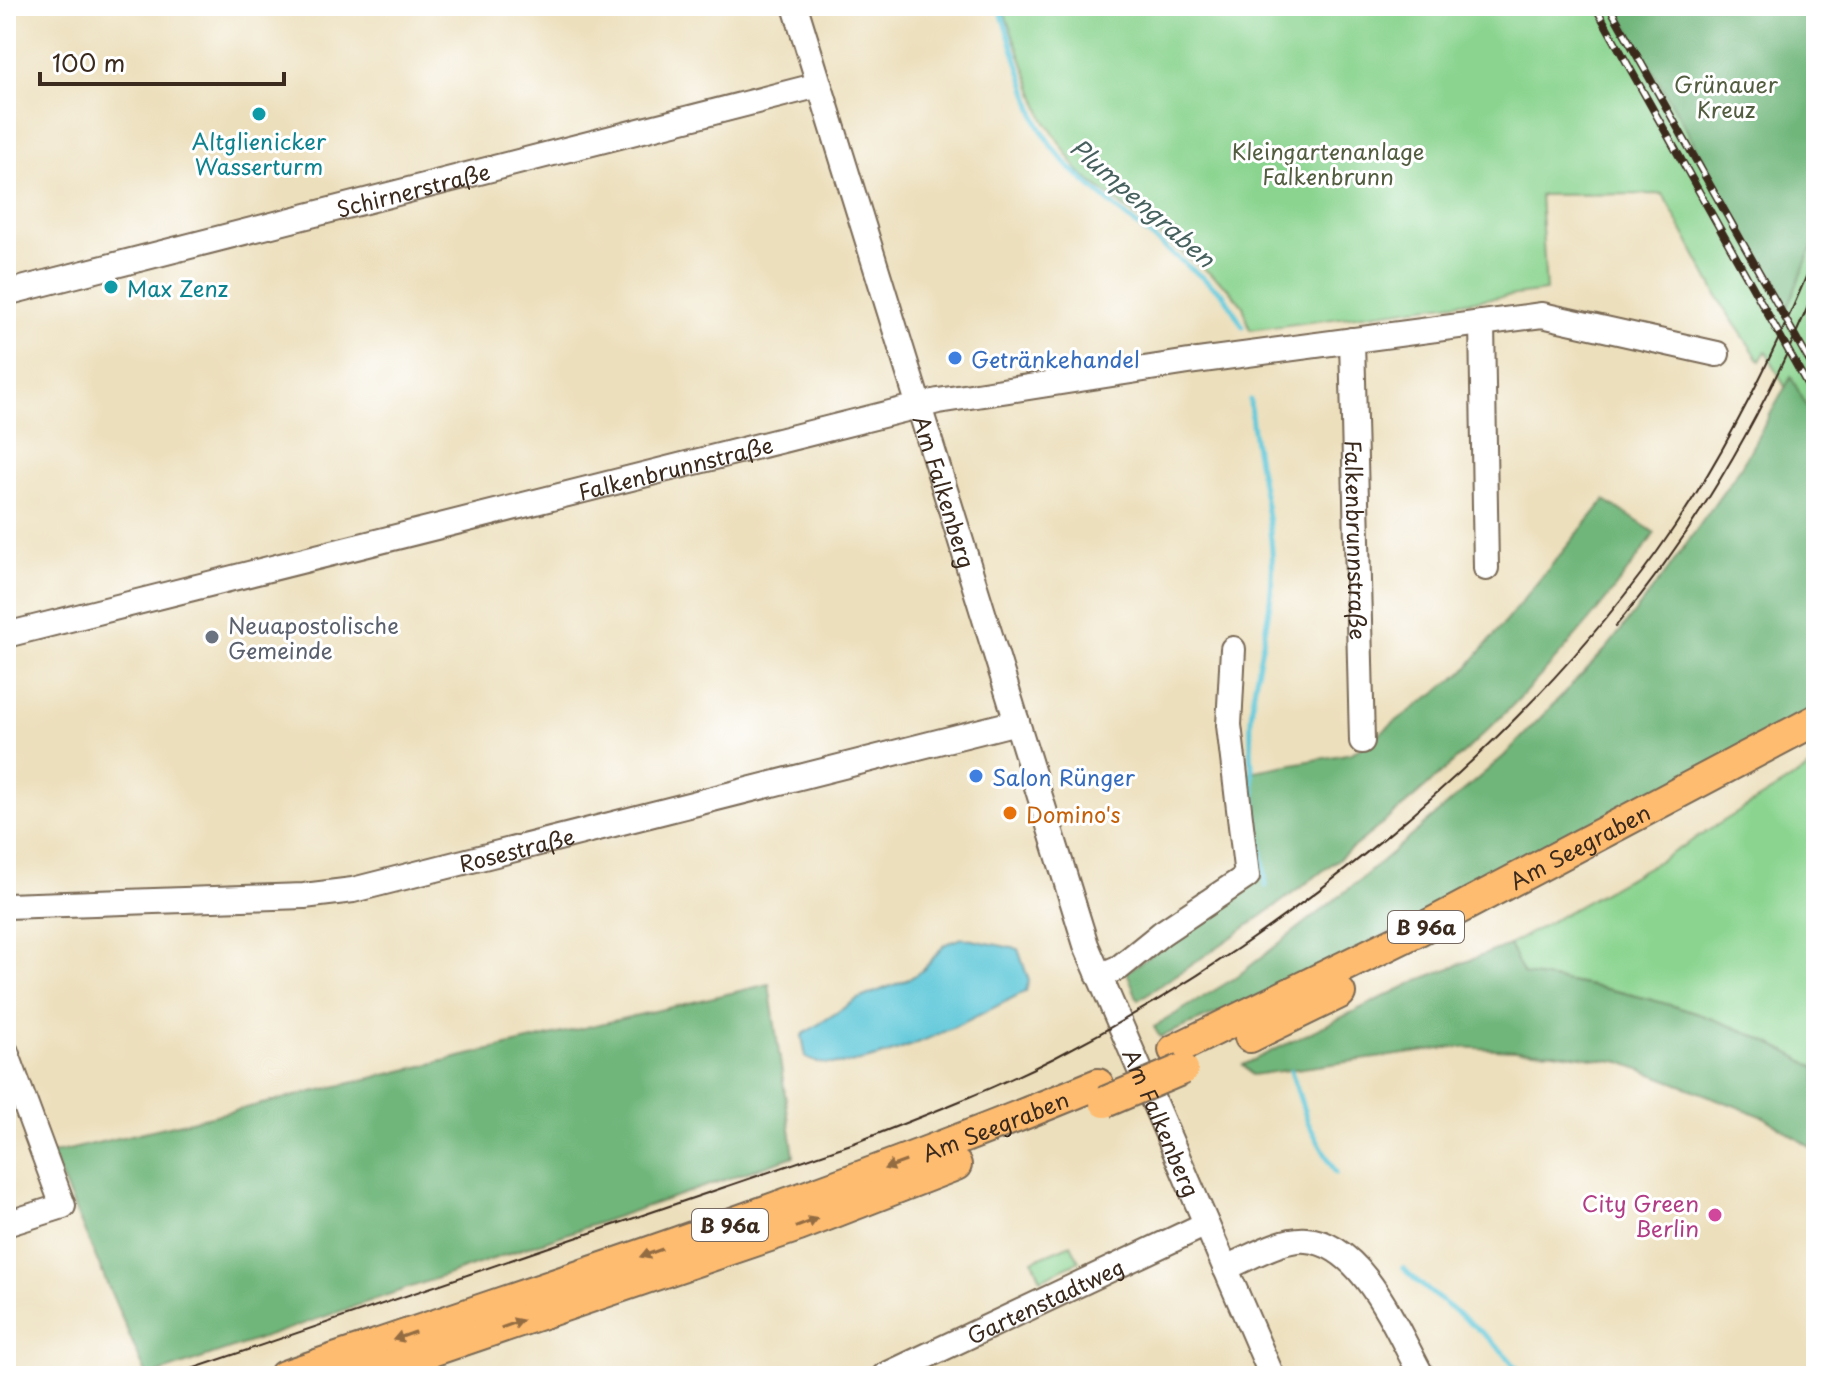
<svg xmlns="http://www.w3.org/2000/svg" width="1822" height="1382" viewBox="0 0 1822 1382" font-family="'Playpen Sans',sans-serif">
  <style>
    .green { fill: #8bd490; stroke: #637f57; stroke-width: 2 }
    .forest { fill: #70b67a; stroke: #56704c; stroke-width: 2 }
    .water { fill: #5ec8d9; stroke: #4c797c; stroke-width: 2 }
    .lines { fill: none; stroke-linecap: round; stroke-linejoin: round }
    .stream { stroke: #5ec8d9; stroke-width: 5 }
    .minor-casing { stroke: #796955; stroke-width: 28 }
    .major-casing { stroke: #796955; stroke-width: 34 }
    .minor { stroke: #fff; stroke-width: 24 }
    .major { stroke: #febc70; stroke-width: 30 }
    .tram { stroke: #3b2a1e; stroke-width: 2 }
    .rail-casing { stroke: #3b2a1e; stroke-width: 8 }
    .rail { stroke: #fff; stroke-width: 5; stroke-dasharray: 15; stroke-linecap: butt }
    .major-bridge-casing { stroke: #796955; stroke-width: 34; stroke-linecap: butt }
    .major-bridge { stroke: #febc70; stroke-width: 30 }
    .oneway { fill: #936c43 }
    .culture-dot { fill: #0f9aa8; stroke: #fff; stroke-width: 3 }
    .shop-dot { fill: #3f7fe0; stroke: #fff; stroke-width: 3 }
    .worship-dot { fill: #6b7280; stroke: #fff; stroke-width: 3 }
    .food-dot { fill: #e8710a; stroke: #fff; stroke-width: 3 }
    .hotel-dot { fill: #d1479c; stroke: #fff; stroke-width: 3 }
    .labels { text-anchor: middle; dominant-baseline: central; stroke-width: 6; stroke-linejoin: round; paint-order: stroke }
    .shield { fill: #fff; stroke: #766a62; stroke-width: 2 }
    .shield-label { font-size: 20px; font-weight: bold; fill: #3b2a1e }
    .park-label { font-size: 22px; fill: #535d40; stroke: #fff }
    .culture-label { font-size: 22px; fill: #0d838f; stroke: #fff }
    .street-label { font-size: 22px; fill: #3b2a1e; stroke: #fff }
    .shop-label { font-size: 22px; fill: #366cbe; stroke: #fff; text-anchor: start }
    .worship-label { font-size: 22px; fill: #5b616d; stroke: #fff; text-anchor: start }
    .food-label { font-size: 22px; fill: #c56008; stroke: #fff; text-anchor: start }
    .hotel-label { font-size: 22px; fill: #b23c85; stroke: #fff; text-anchor: end }
    .water-label { font-size: 24px; font-style: italic; fill: #47615f; stroke: #fff }
  </style>
  <rect width="100%" height="100%" fill="#fff"/>
  <filter id="ink" filterUnits="userSpaceOnUse"><feTurbulence type="fractalNoise" baseFrequency=".0125" numOctaves="2"/><feDisplacementMap in="SourceGraphic" scale="16" xChannelSelector="R" yChannelSelector="G"/><feConvolveMatrix kernelMatrix="1 2 1 2 8 2 1 2 1" color-interpolation-filters="sRGB"/></filter>
  <filter id="wash" filterUnits="userSpaceOnUse"><feTurbulence type="fractalNoise" baseFrequency=".006" numOctaves="4" result="noise"/><feDisplacementMap in="SourceGraphic" scale="32" xChannelSelector="R" yChannelSelector="G"/><feGaussianBlur stdDeviation="1.8" result="paint"/><feColorMatrix in="noise" values="0 0 0 0 0 0 0 0 0 0 0 0 0 0 0 0 0 1.4 0 .05"/><feComposite in="paint" operator="in"/></filter>
  <g filter="url(#wash)">
    <rect width="100%" height="100%" fill="#ecdfbc"/>
    <g class="green">
      <path d="M1002 6H1816V445L1766 351 1760 361 1724 308 1663 194 1540 195 1546 291 1250 330 1243 306 1226 286 1080 173 1044 119Z"/>
      <path d="M1816 764V1068C1727 1014 1626 988 1524 975L1509 945 1664 858Z"/>
      <path d="M1071 1244 1079 1261 1041 1279 1033 1260Z"/>
    </g>
    <g class="forest">
      <path d="M1616 6H1816V237L1788 307Z"/>
      <path d="M1791 377 1816 424V709L1302 978 1160 1037 1154 1027 1235 978 1360 880 1504 756 1607 648 1665 574 1741 467Z"/>
      <path d="M1605 500 1655 533C1522 728 1334 873 1138 1000L1127 972 1262 876 1244 773 1352 753 1464 672Z"/>
      <path d="M1509 945 1524 975C1626 989 1727 1014 1816 1068V1151L1764 1117 1621 1062 1553 1052 1456 1047 1252 1075 1243 1065 1419 980Z"/>
      <path d="M769 984 794 1156 151 1376H147L51 1154Z"/>
    </g>
    <path class="water" d="M962 938 1018 949 1029 981 1026 991C982 1014 852 1085 806 1058L802 1035 858 999 909 979 924 969 945 944Z"/>
    <g class="lines">
      <g class="stream">
        <path d="M999 6 1038 124 1052 147 1070 168 1118 210 1224 295 1243 327"/>
        <path d="M1250 400C1252 452 1269 500 1272 552 1276 613 1253 664 1251 721 1249 776 1260 832 1266 886"/>
        <path d="M1291 1071 1308 1123 1336 1173"/>
        <path d="M1403 1268C1441 1307 1491 1329 1522 1376"/>
      </g>
    </g>
  </g>
  <g filter="url(#ink)">
    <g class="lines">
      <defs>
        <g id="minor">
          <path id="s1" d="M795 6 1086 945 1272 1376"/>
          <path id="s2" d="M6 293 819 85"/>
          <path d="M1482 323 1486 568"/>
          <path id="s3" d="M1352 340 1362 741"/>
          <path id="s4" d="M6 635 938 401 1189 362 1542 315 1717 354"/>
          <path id="s5" d="M6 906 304 896 353 890 1017 722"/>
          <path d="M1099 976 1120 967 1162 933 1247 876 1229 725 1233 649"/>
          <path d="M6 1052 63 1206 6 1224"/>
          <path d="M1225 1268C1248 1259 1281 1238 1306 1240 1364 1244 1397 1332 1422 1376"/>
          <path id="s6" d="M884 1376 1206 1224"/>
        </g>
        <g id="major">
          <path d="M1250 1037 1340 993"/>
          <path id="s7" d="M1174 1050 1419 930 1816 720"/>
          <path id="s8" d="M284 1376C557 1284 831 1194 1098 1084"/>
          <path d="M358 1376 799 1226 956 1165"/>
        </g>
      </defs>
      <use href="#minor" class="minor-casing"/>
      <use href="#major" class="major-casing"/>
      <use href="#minor" class="minor"/>
      <use href="#major" class="major"/>
      <g class="tram">
        <path d="M1615 627C1700 526 1766 409 1816 287"/>
        <path d="M171 1376 854 1143C921 1117 989 1091 1054 1058 1277 943 1510 756 1657 552 1723 460 1773 358 1816 253"/>
      </g>
      <defs>
        <g id="rail">
          <path d="M1595 6 1816 400"/>
          <path d="M1609 6 1816 373"/>
        </g>
      </defs>
      <use href="#rail" class="rail-casing"/>
      <use href="#rail" class="rail"/>
      <defs>
        <path id="major-bridge" d="M1105 1102 1183 1069"/>
      </defs>
      <use href="#major-bridge" class="major-bridge-casing"/>
      <use href="#major-bridge" class="major-bridge"/>
    </g>
    <defs><path id="oneway-solid" d="M-6-.8H1V-3.2L6.5 0L1 3.2V.8H-6Z" transform="scale(2)"/></defs>
    <g class="oneway">
      <use href="#oneway-solid" transform="translate(895 1165) rotate(160)"/>
      <use href="#oneway-solid" transform="translate(807 1223) rotate(-21)"/>
      <use href="#oneway-solid" transform="translate(651 1253) rotate(161)"/>
      <use href="#oneway-solid" transform="translate(512 1324) rotate(-19)"/>
      <use href="#oneway-solid" transform="translate(404 1336) rotate(161)"/>
    </g>
  </g>
  <g class="culture-dot">
    <circle cx="259" cy="114" r="8"/>
    <circle cx="111" cy="287" r="8"/>
  </g>
  <g class="shop-dot">
    <circle cx="955" cy="358" r="8"/>
    <circle cx="976" cy="776" r="8"/>
  </g>
  <circle class="worship-dot" cx="212" cy="637" r="8"/>
  <circle class="food-dot" cx="1010" cy="813" r="8"/>
  <circle class="hotel-dot" cx="1715" cy="1215" r="8"/>
  <g class="labels">
    <g class="shield">
      <rect x="1388" y="911" width="76" height="32" rx="6"/>
      <rect x="692" y="1209" width="76" height="32" rx="6"/>
    </g>
    <g class="shield-label">
      <text x="1426" y="927">B 96a</text>
      <text x="730" y="1225">B 96a</text>
    </g>
    <g class="park-label">
      <text x="1726" y="83">Grünauer<tspan x="1726" dy="25">Kreuz</tspan></text>
      <text x="1328" y="150">Kleingartenanlage<tspan x="1328" dy="25">Falkenbrunn</tspan></text>
    </g>
    <g class="culture-label">
      <text x="259" y="140">Altglienicker<tspan x="259" dy="25">Wasserturm</tspan></text>
      <text x="127" y="287" text-anchor="start">Max Zenz</text>
    </g>
    <g class="street-label">
      <text stroke="none"><textPath href="#s2" startOffset="420">Schirnerstraße</textPath></text>
      <text stroke="none"><textPath href="#s4" startOffset="690">Falkenbrunnstraße</textPath></text>
      <text stroke="none"><textPath href="#s1" startOffset="508">Am Falkenberg</textPath></text>
      <text stroke="none"><textPath href="#s3" startOffset="200">Falkenbrunnstraße</textPath></text>
      <text stroke="none"><textPath href="#s7" startOffset="454">Am Seegraben</textPath></text>
      <text stroke="none"><textPath href="#s5" startOffset="516">Rosestraße</textPath></text>
      <text stroke="none"><textPath href="#s1" startOffset="1176">Am Falkenberg</textPath></text>
      <text stroke="none"><textPath href="#s8" startOffset="754">Am Seegraben</textPath></text>
      <text stroke="none"><textPath href="#s6" startOffset="178">Gartenstadtweg</textPath></text>
    </g>
    <g class="shop-label">
      <text x="971" y="358">Getränkehandel</text>
      <text x="992" y="776">Salon Rünger</text>
    </g>
    <g class="worship-label">
      <text x="228" y="624">Neuapostolische<tspan x="228" dy="25">Gemeinde</tspan></text>
    </g>
    <g class="food-label">
      <text x="1026" y="813">Domino's</text>
    </g>
    <g class="hotel-label">
      <text x="1699" y="1202">City Green<tspan x="1699" dy="25">Berlin</tspan></text>
    </g>
    <g class="water-label">
      <text transform="translate(1143 202) rotate(41)">Plumpengraben</text>
    </g>
  </g>
  <rect width="1822" height="1382" fill="none" stroke="#fff" stroke-width="32"/>
  <path d="M40 72v12h244v-12" fill="none" stroke="#3b2a1e" stroke-width="4"/>
  <text x="52" y="72" font-size="24" fill="#3b2a1e" stroke="#ffffff" stroke-width="6" paint-order="stroke">100 m</text>
</svg>
